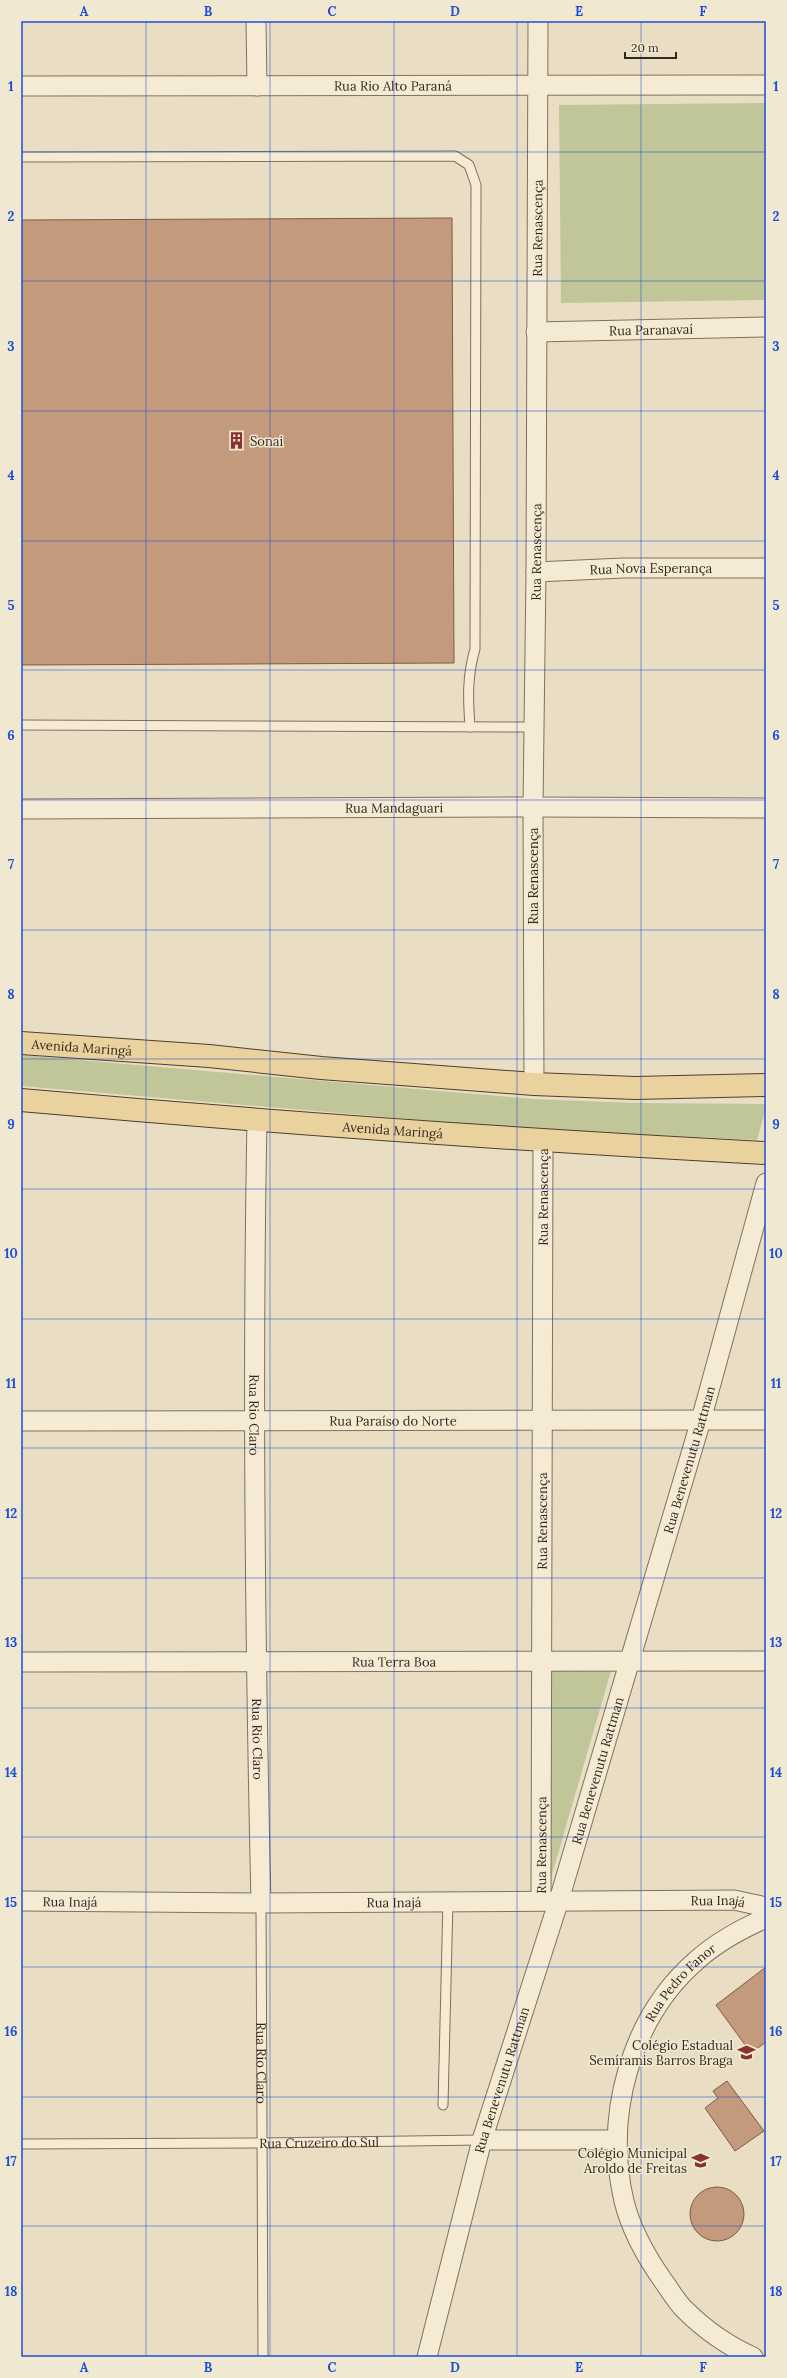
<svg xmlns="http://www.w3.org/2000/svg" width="787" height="2378" viewBox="0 0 787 2378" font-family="Lora,serif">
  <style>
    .green { fill: #c0c698 }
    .building { fill: #c49a7c; stroke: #7e5b44 }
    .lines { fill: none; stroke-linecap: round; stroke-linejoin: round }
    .service-casing { stroke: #81705c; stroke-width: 11 }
    .minor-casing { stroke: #81705c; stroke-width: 21 }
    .primary-casing { stroke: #4f3e2f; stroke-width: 24 }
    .service { stroke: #f5ebd5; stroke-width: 9 }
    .minor { stroke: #f5ebd5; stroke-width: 19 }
    .primary { stroke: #e9d29e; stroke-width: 22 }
    .grid { fill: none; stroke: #1d4ed8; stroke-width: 1; stroke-opacity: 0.55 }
    .labels { text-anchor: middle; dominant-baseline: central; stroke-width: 3; stroke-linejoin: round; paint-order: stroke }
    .street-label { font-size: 13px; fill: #33281e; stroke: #f1e8d2 }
    .poi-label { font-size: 13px; fill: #33281e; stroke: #f1e8d2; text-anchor: end }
    .neatline { fill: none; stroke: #1d4ed8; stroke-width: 1.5 }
    .grid-label { font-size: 13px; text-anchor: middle; font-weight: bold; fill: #1d4ed8 }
  </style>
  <rect width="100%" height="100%" fill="#e9dec3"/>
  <g class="green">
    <path d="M766 103V300L561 303 559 105Z"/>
    <path d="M21 1055 533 1099 634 1103 766 1104V1108L757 1140 528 1129 21 1086Z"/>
    <path d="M544 1670 611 1671 546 1895Z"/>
  </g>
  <g class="building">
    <path d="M452 218 454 663 21 665V220Z"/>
    <path d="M766 1967V2042L751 2053 716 2005Z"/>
    <path d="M727 2081 764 2131 735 2151 705 2108 718 2098 713 2091Z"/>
    <circle cx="717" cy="2214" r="27"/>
  </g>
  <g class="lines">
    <defs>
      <g id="service">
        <path d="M21 157 455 156 469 165 476 185 475 649C467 676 468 699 470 727"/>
        <path d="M21 725 534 727"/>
        <path id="s1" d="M261 1903 263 2357"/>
        <path d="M443 2105 448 1901"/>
        <path id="s2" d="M21 2144 262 2143 482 2140"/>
      </g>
      <g id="minor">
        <path d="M256 21 257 86"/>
        <path id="s3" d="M21 86 766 85"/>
        <path id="s4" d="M536 332 766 327"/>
        <path id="s5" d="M536 572 623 568H766"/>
        <path id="s6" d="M21 809 533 807 766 808"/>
        <path id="s7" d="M534 1084 533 807 536 572 538 21"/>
        <path id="s8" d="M257 1121C252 1382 255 1642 261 1903"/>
        <path id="s9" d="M21 1421 766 1420"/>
        <path id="s10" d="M21 1662 766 1661"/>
        <path id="s11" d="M541 1900 543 1141"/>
        <path id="s12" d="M21 1901 261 1903 734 1900 766 1907"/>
        <path d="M482 2140H617"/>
        <path id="s13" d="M427 2357 482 2140 559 1900 701 1420 766 1183"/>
        <path id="s14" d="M753 2357C728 2346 703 2328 684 2309 676 2301 670 2290 664 2282 647 2258 631 2230 624 2201 604 2116 630 2018 697 1960 717 1942 741 1929 766 1918"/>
      </g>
      <g id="primary">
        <path id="s15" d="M21 1043 209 1056 321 1068 534 1084 635 1088 766 1085"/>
        <path id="s16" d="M21 1100C269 1122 517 1140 766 1153"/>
      </g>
    </defs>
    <use href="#service" class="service-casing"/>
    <use href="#minor" class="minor-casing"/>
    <use href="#primary" class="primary-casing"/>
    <use href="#service" class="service"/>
    <use href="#minor" class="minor"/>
    <use href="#primary" class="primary"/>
  </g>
  <path class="grid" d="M146 21V2357M270 21V2357M394 21V2357M517 21V2357M641 21V2357M21 152H766M21 281H766M21 411H766M21 541H766M21 670H766M21 800H766M21 930H766M21 1059H766M21 1189H766M21 1319H766M21 1448H766M21 1578H766M21 1708H766M21 1837H766M21 1967H766M21 2097H766M21 2226H766"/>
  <defs>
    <symbol id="building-bare" viewBox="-9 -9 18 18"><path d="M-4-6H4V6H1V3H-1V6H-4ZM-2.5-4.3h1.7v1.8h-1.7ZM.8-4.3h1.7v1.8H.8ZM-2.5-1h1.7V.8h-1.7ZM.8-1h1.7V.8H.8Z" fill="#8a3232" stroke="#f1e8d2" stroke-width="2.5" paint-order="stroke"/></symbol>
    <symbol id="school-bare" viewBox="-9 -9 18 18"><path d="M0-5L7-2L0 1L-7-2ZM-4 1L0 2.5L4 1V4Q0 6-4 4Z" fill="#8a3232" stroke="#f1e8d2" stroke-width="2.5" paint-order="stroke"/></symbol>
  </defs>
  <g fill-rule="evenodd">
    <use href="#building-bare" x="224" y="428" width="25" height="25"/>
    <use href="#school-bare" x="734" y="2040" width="25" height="25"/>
    <use href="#school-bare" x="688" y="2148" width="25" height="25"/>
  </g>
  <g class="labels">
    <g class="street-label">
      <text stroke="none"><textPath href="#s3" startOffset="372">Rua Rio Alto Paraná</textPath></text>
      <text stroke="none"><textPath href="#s7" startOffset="856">Rua Renascença</textPath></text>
      <text stroke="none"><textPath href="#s4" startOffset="115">Rua Paranavaí</textPath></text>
      <text stroke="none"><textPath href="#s7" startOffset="532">Rua Renascença</textPath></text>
      <text stroke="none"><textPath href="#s5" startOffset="115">Rua Nova Esperança</textPath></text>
      <text stroke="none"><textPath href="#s6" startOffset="373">Rua Mandaguari</textPath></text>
      <text transform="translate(533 876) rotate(-90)">Rua Renascença</text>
      <text stroke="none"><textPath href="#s15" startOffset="61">Avenida Maringá</textPath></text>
      <text stroke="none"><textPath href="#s16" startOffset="373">Avenida Maringá</textPath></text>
      <text stroke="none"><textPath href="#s11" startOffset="703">Rua Renascença</textPath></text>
      <text stroke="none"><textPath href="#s8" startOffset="294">Rua Rio Claro</textPath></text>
      <text stroke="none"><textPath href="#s9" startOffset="372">Rua Paraíso do Norte</textPath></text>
      <text stroke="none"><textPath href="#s13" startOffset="935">Rua Benevenutu Rattman</textPath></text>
      <text stroke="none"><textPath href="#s11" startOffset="379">Rua Renascença</textPath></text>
      <text stroke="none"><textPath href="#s10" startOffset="373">Rua Terra Boa</textPath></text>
      <text stroke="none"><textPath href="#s8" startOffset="618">Rua Rio Claro</textPath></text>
      <text stroke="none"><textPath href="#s13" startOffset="611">Rua Benevenutu Rattman</textPath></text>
      <text stroke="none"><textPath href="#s11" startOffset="55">Rua Renascença</textPath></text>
      <text stroke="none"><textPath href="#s12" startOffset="49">Rua Inajá</textPath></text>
      <text stroke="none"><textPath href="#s12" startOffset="373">Rua Inajá</textPath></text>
      <text stroke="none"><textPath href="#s12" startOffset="697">Rua Inajá</textPath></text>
      <text stroke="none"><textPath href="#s14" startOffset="445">Rua Pedro Fanor</textPath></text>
      <text stroke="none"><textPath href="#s1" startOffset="160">Rua Rio Claro</textPath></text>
      <text stroke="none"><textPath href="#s13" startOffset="287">Rua Benevenutu Rattman</textPath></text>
      <text stroke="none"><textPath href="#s2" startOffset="298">Rua Cruzeiro do Sul</textPath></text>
    </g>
    <g class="poi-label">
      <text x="250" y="441" text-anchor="start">Sonai</text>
      <text x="733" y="2045">Colégio Estadual<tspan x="733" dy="15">Semíramis Barros Braga</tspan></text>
      <text x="687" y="2153">Colégio Municipal<tspan x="687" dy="15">Aroldo de Freitas</tspan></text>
    </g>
  </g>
  <rect width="787" height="2378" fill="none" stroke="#f1e8d2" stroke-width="44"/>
  <path d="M625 52v6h51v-6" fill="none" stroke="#33281e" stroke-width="2"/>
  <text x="631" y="52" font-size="12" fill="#33281e" stroke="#f1e8d2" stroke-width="3" paint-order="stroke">20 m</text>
  <rect x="22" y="22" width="743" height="2334" class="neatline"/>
  <g class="grid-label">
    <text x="84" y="16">A</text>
    <text x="208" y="16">B</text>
    <text x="332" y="16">C</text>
    <text x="455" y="16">D</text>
    <text x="579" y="16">E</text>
    <text x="703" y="16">F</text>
    <text x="11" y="91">1</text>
    <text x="776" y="91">1</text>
    <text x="11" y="221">2</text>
    <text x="776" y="221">2</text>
    <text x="11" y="351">3</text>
    <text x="776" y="351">3</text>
    <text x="11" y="480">4</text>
    <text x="776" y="480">4</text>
    <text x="11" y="610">5</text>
    <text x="776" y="610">5</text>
    <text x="11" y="740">6</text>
    <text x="776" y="740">6</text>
    <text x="11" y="869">7</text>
    <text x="776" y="869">7</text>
    <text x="11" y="999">8</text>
    <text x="776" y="999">8</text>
    <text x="11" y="1129">9</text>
    <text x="776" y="1129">9</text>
    <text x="11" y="1258">10</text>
    <text x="776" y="1258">10</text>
    <text x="11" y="1388">11</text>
    <text x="776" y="1388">11</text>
    <text x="11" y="1518">12</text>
    <text x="776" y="1518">12</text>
    <text x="11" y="1647">13</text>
    <text x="776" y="1647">13</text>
    <text x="11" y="1777">14</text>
    <text x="776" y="1777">14</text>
    <text x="11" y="1907">15</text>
    <text x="776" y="1907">15</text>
    <text x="11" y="2036">16</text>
    <text x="776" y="2036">16</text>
    <text x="11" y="2166">17</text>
    <text x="776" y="2166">17</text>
    <text x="11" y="2296">18</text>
    <text x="776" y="2296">18</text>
    <text x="84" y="2372">A</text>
    <text x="208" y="2372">B</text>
    <text x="332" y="2372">C</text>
    <text x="455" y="2372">D</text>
    <text x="579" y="2372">E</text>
    <text x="703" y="2372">F</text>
  </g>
</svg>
